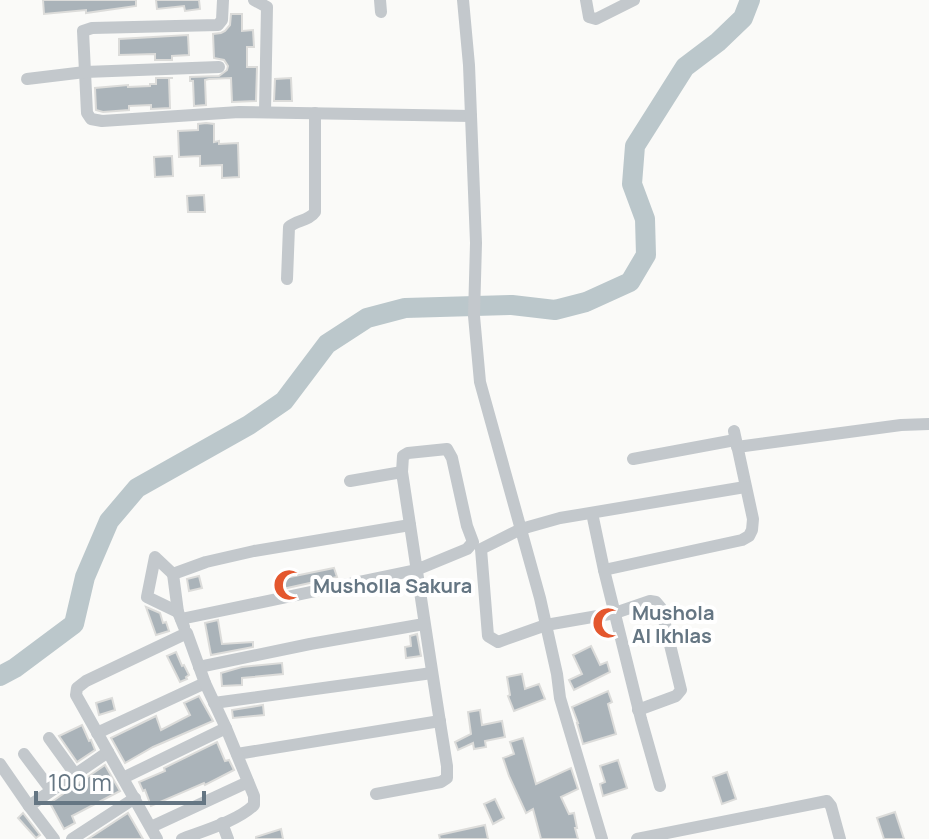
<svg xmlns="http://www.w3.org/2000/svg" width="929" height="839" viewBox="0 0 929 839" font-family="Manrope,sans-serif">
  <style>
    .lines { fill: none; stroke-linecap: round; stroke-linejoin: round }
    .river { stroke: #bbc7cb; stroke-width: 20 }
    .building { fill: #aab3b9; stroke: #dcdcda; stroke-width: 2 }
    .minor { stroke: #c3c8cc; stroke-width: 12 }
    .labels { text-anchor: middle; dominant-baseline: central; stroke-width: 8; stroke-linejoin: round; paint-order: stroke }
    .poi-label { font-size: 20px; font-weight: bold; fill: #657683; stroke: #fff; text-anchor: start }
  </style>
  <rect width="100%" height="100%" fill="#fafaf8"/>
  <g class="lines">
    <path class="river" d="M0 676 15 668 74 624 85 577 109 521 137 488 249 425 284 401 327 344 367 318 405 308 512 305 555 310 586 302 630 282 646 255 645 219 632 184 635 146 685 67 718 42 743 18 750 0"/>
  </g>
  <g class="building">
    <path d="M43 0H136V6L86 13V10L44 14Z"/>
    <path d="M156 0H199L200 9 185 11 184 6 157 9Z"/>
    <path d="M231 14H242V31L253 30 254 47H247V67H257L256 101 232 102 231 78 209 79 205 80 206 105 194 106 193 81H190V77L219 76 227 70 228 66 224 60 214 58 213 34 221 33 225 31 230 25Z"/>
    <path d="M188 35 189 55 172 56V60H155V54L119 55V39Z"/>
    <path d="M156 78H173H169L170 108 151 109V105L129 106V110L103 112 96 110 95 88 128 85V87L150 86V84H156Z"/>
    <path d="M291 78 292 101H274L275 79Z"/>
    <path d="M206 123 214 124V142L219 141V144L238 143 239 177 222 178V165L200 166V156L179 157 178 131 198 130V124Z"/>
    <path d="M172 156 173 176 155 177 154 157Z"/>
    <path d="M204 195 205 212H188L187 196Z"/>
    <path d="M334 568 337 577 278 590 275 580Z"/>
    <path d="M199 576 202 588 189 591 187 579Z"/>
    <path d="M146 607 160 613 163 623 166 622 169 631 156 635Z"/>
    <path d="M218 620 222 644 253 642V647L211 655 205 623Z"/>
    <path d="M417 634 421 656 406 658 405 647 411 646 410 636Z"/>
    <path d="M591 646 600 665 607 662 610 672 574 690 569 680 582 674 573 655Z"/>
    <path d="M176 652 182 666 184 665 189 675 186 677 187 679 180 682 167 656Z"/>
    <path d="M282 663 283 674 242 678V685L222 686 221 673 242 667Z"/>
    <path d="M522 674 525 689 539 684 545 699 514 711 508 696 510 695 507 677Z"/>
    <path d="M608 691 612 702 608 704 616 734 583 744 577 723H578L572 707Z"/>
    <path d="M199 696 213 721 153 747 125 763 111 738 156 716 161 730 190 715 184 703Z"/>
    <path d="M112 698 115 710 99 715 96 703Z"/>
    <path d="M263 705 264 715 233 718 232 710Z"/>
    <path d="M480 710 482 725 502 721 505 737 485 741 486 747 474 749 473 743 458 750 455 742 471 734 468 712Z"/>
    <path d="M82 725 89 741 91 740 95 750 77 762 59 736Z"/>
    <path d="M523 738 536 784 571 768 578 789 561 797 569 814 574 813 577 828H575L578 839H541L533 809 526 813 509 776 503 758 514 754 510 742Z"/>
    <path d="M217 742 225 761 229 760 234 770 205 785 204 783 151 806 145 790 143 791 139 782 165 771 164 768Z"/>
    <path d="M618 760 627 788 603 796 600 784 605 782 600 766Z"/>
    <path d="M105 765 120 791 72 816 75 823 64 829 50 803Z"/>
    <path d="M727 772 736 799 722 804 713 777Z"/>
    <path d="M495 799 504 818 493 824 484 804Z"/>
    <path d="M895 812 904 839H884L877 818Z"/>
    <path d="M23 813 40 835 36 838 18 818Z"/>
    <path d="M128 813 143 839H88Z"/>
    <path d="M485 825 488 839H440L439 835Z"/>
    <path d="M281 829 283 839H256V837Z"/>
  </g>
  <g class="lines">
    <g class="minor">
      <path d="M223 0 222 20 218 25 92 28 83 31 87 113 91 119 102 121 239 112 471 116"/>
      <path d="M254 0 267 7 265 112"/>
      <path d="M380 0 381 12"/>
      <path d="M463 0 469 65 476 243 474 316 480 382 540 598 557 674 560 698 602 839"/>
      <path d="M586 0 589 17 596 19 634 0"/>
      <path d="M27 79 85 72 219 67"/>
      <path d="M287 279 289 227C296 220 309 221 315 212V113"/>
      <path d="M737 447 901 425 929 424"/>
      <path d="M633 459 735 440"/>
      <path d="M350 481 402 472"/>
      <path d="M592 513 604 570 742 540 749 536 752 530 753 519 734 431"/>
      <path d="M604 570 641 719 660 786"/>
      <path d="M173 574 155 557 147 597 178 612"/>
      <path d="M181 619 416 570 467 549 473 542 467 526 452 458 447 449 408 453 403 456 402 472C417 570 431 668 447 766V778L441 782 376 794"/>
      <path d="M184 627 178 612 173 574 206 562 254 551 410 525"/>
      <path d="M199 667 310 644 424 624"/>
      <path d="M214 703 432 673"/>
      <path d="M638 710 676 696 681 690 661 608 656 602 650 601 615 613 546 625 498 642 488 636 481 549 521 529 560 518 745 487"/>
      <path d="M97 733 205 683"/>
      <path d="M49 738 75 774"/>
      <path d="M24 754 51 790"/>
      <path d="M237 754 440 721"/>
      <path d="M0 764 29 806"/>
      <path d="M123 778 226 728"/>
      <path d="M222 823 228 839"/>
      <path d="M151 827 248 782"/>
      <path d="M54 839 29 806 108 752"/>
      <path d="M72 839 135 798"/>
      <path d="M157 839 76 695 77 688 86 681 187 633 205 683 226 728 254 796V805C238 821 203 831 182 839"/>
      <path d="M637 839 827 801 831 806 840 839"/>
    </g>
  </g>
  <defs>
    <symbol id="mosque-bare" viewBox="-9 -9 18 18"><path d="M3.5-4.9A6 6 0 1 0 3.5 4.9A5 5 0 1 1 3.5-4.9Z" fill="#e4572e" stroke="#fff" stroke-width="2.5" paint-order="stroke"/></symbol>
  </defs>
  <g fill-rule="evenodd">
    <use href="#mosque-bare" x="267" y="563" width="44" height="44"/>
    <use href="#mosque-bare" x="586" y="601" width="44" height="44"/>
  </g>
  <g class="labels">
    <g class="poi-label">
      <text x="313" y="585">Musholla Sakura</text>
      <text x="632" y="612">Mushola<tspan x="632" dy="23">Al Ikhlas</tspan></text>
    </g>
  </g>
  <path d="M36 791v12h168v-12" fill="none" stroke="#657683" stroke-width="4"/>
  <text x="48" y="791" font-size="24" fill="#657683" stroke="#ffffff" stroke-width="6" paint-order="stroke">100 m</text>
</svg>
